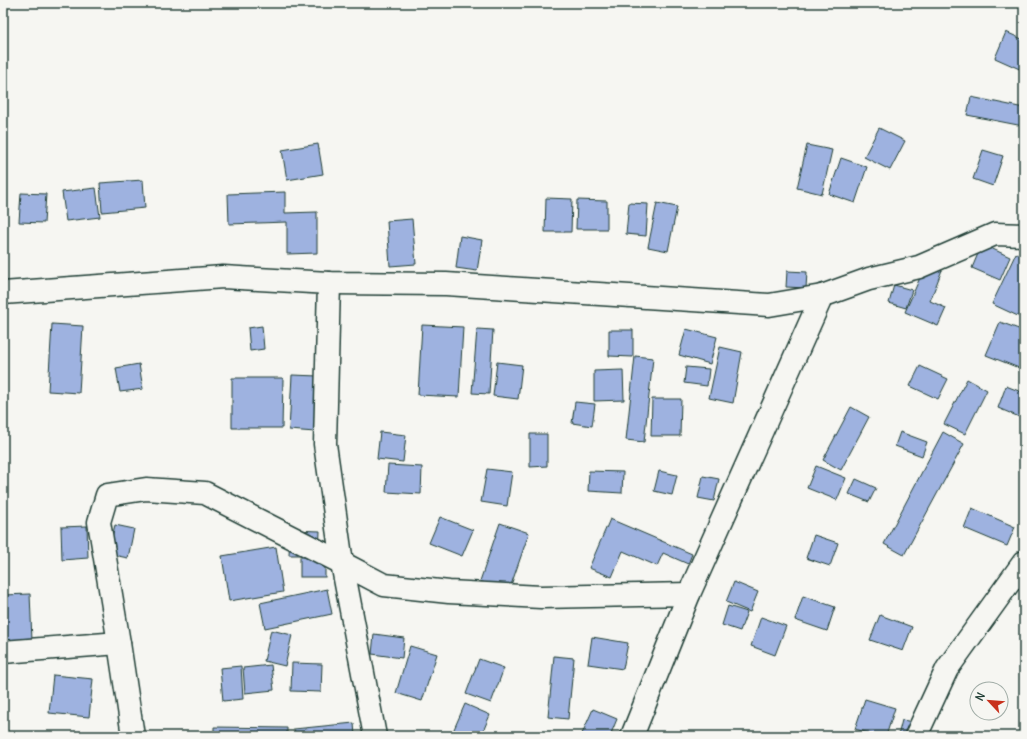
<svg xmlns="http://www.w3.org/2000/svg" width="1027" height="739" viewBox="0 0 1027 739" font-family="Delius,sans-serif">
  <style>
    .building { fill: #9eb2e0; stroke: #1f3d34 }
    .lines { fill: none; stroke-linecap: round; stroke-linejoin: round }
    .minor-casing { stroke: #1f3d34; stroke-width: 25 }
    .minor { stroke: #f6f6f2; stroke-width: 22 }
  </style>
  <rect width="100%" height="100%" fill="#f6f6f2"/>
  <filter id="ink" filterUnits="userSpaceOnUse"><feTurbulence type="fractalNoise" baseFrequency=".025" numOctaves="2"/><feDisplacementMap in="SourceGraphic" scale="8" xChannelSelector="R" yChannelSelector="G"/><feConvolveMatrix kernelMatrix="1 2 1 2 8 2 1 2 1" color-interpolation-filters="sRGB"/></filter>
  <g filter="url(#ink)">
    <g class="building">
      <path d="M1006 32 1024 40V71L995 58Z"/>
      <path d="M971 97 1024 108 1023 126 967 115Z"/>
      <path d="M879 128 905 141 890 170 864 157Z"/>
      <path d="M318 144 323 174 287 180 282 150Z"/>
      <path d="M807 145 832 150 822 194 797 188Z"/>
      <path d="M983 150 1003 156 993 186 973 179Z"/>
      <path d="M841 158 867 167 855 203 829 194Z"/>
      <path d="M143 180 145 208 102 212 100 183Z"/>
      <path d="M96 188 100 217 66 221 62 192Z"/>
      <path d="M285 192V213L317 212V253L287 254V222L229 224 228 194Z"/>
      <path d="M21 193 46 194 44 223 19 222Z"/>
      <path d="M546 198 572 199 571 232H545Z"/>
      <path d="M577 200 607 201V229H576Z"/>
      <path d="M629 203 648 204 646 236 626 234Z"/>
      <path d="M657 203 677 207 668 251 648 247Z"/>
      <path d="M412 219 416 264 390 266 387 221Z"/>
      <path d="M460 236 482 240 477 271 456 268Z"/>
      <path d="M982 244 1010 257 1000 280 972 268Z"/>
      <path d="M1016 253 1024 257V308L1020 317 992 304Z"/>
      <path d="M926 264 942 270 930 301 946 308 938 326 905 312Z"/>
      <path d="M787 271 807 272 806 288 786 287Z"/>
      <path d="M894 285 912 290 906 308 889 303Z"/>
      <path d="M1000 322 1024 331V370L986 355Z"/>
      <path d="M52 324 83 326 79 393 48 391Z"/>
      <path d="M422 325 463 327 459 397 418 395Z"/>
      <path d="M262 326 264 349 250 351 248 328Z"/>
      <path d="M477 329 493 330 489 394 472 393Z"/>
      <path d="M686 329 717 337 710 364 679 355Z"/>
      <path d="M609 330H633V357L609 356Z"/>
      <path d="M720 347 742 352 733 403 709 398Z"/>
      <path d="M635 356 653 358 644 442 626 440Z"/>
      <path d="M497 362 522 365 518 399 493 396Z"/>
      <path d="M139 364 143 389 120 392 116 368Z"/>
      <path d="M920 366 948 379 938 399 910 386Z"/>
      <path d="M686 367 709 369 707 386 684 383Z"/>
      <path d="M623 370 624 400 594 401V371Z"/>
      <path d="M292 375 318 376 315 432 289 430Z"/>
      <path d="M232 378H283L282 428H232Z"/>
      <path d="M967 379 987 390 965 434 944 424Z"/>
      <path d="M1006 386 1024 393V419L998 408Z"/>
      <path d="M652 399H681L680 436H651Z"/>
      <path d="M575 402 595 404 592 426 572 423Z"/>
      <path d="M851 407 869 417 841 470 823 460Z"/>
      <path d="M380 432 406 435 403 462 377 459Z"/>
      <path d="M900 432 927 442 922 456 895 446Z"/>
      <path d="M943 432 964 444 904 555 884 544Z"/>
      <path d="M530 434H547V466L530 467Z"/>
      <path d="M388 465 422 467 421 494 386 492Z"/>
      <path d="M816 466 846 478 837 500 807 488Z"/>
      <path d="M487 469 512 472 507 506 481 502Z"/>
      <path d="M589 471 623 472 622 493 588 491Z"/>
      <path d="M659 471 677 475 672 495 654 491Z"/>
      <path d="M703 476 719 479 714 501 698 498Z"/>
      <path d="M856 479 876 488 869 502 849 494Z"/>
      <path d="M972 508 1015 527 1007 546 964 528Z"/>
      <path d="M440 517 473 530 462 556 429 543Z"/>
      <path d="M610 519 692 554 688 564 663 553 657 566 623 551 612 577 589 568Z"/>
      <path d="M500 523 529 533 509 591 480 581Z"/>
      <path d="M115 525 134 529 128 558 108 554Z"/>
      <path d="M87 526 88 558 62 560 61 527Z"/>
      <path d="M290 530 320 531 319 555H289Z"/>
      <path d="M814 535 838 543 830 566 806 558Z"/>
      <path d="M276 547 283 592 229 601 222 556Z"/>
      <rect x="300" y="557" width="25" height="20"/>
      <path d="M734 582 758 592 750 612 726 602Z"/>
      <path d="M327 589 332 614 265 628 260 603Z"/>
      <path d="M30 594 32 641 3 642V595Z"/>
      <path d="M803 596 835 607 827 631 795 620Z"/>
      <path d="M728 606 747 612 740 631 722 625Z"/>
      <path d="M880 615 912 627 903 651 870 640Z"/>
      <path d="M761 617 786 626 775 655 751 646Z"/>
      <path d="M271 630 292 635 285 666 264 661Z"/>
      <path d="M374 634 404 638 402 658 372 654Z"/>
      <path d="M592 637 628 643 623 669 588 664Z"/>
      <path d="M410 646 437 654 422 701 396 693Z"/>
      <path d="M554 656 574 658 568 719 548 717Z"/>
      <path d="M479 659 504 668 491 703 466 694Z"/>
      <path d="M292 663 322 664 321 692 291 691Z"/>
      <path d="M271 665 274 690 245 693 243 668Z"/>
      <path d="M241 666 243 699 223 701 220 668Z"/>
      <path d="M53 675 93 679 89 717 49 713Z"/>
      <path d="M865 699 895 708 886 736H879L855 729Z"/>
      <path d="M465 704 490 715 481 736H451Z"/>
      <path d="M593 709 617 719 610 736H581Z"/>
      <path d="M902 720 919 723 916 736H898Z"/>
      <path d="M354 723 355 736H295L294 729Z"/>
      <path d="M214 727 287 728V736H214Z"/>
    </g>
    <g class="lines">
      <defs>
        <g id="minor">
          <path d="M329 283 325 444 342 563 375 736"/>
          <path d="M3 293 223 277 329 283 446 284 769 305 822 296 869 279 919 267 995 234 1024 235"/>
          <path d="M3 652 119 643"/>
          <path d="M133 736 119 643 99 522 107 495 146 489 205 493 342 563 384 585 449 592 541 597 689 594"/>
          <path d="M632 736 689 594 822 296"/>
          <path d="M916 736 947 669 1024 562"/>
        </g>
      </defs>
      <use href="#minor" class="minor-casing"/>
      <use href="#minor" class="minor"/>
    </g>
  </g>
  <rect width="1027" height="739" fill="none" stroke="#f6f6f2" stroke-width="16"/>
  <rect x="8" y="8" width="1011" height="723" fill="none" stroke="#1f3d34" stroke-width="1.5" filter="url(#ink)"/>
  <g transform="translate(989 701) rotate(296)"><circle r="19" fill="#f6f6f2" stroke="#a0aca6"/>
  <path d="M0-3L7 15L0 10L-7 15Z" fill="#c8321e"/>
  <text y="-6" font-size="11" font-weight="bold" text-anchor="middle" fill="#1f3d34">N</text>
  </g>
</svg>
